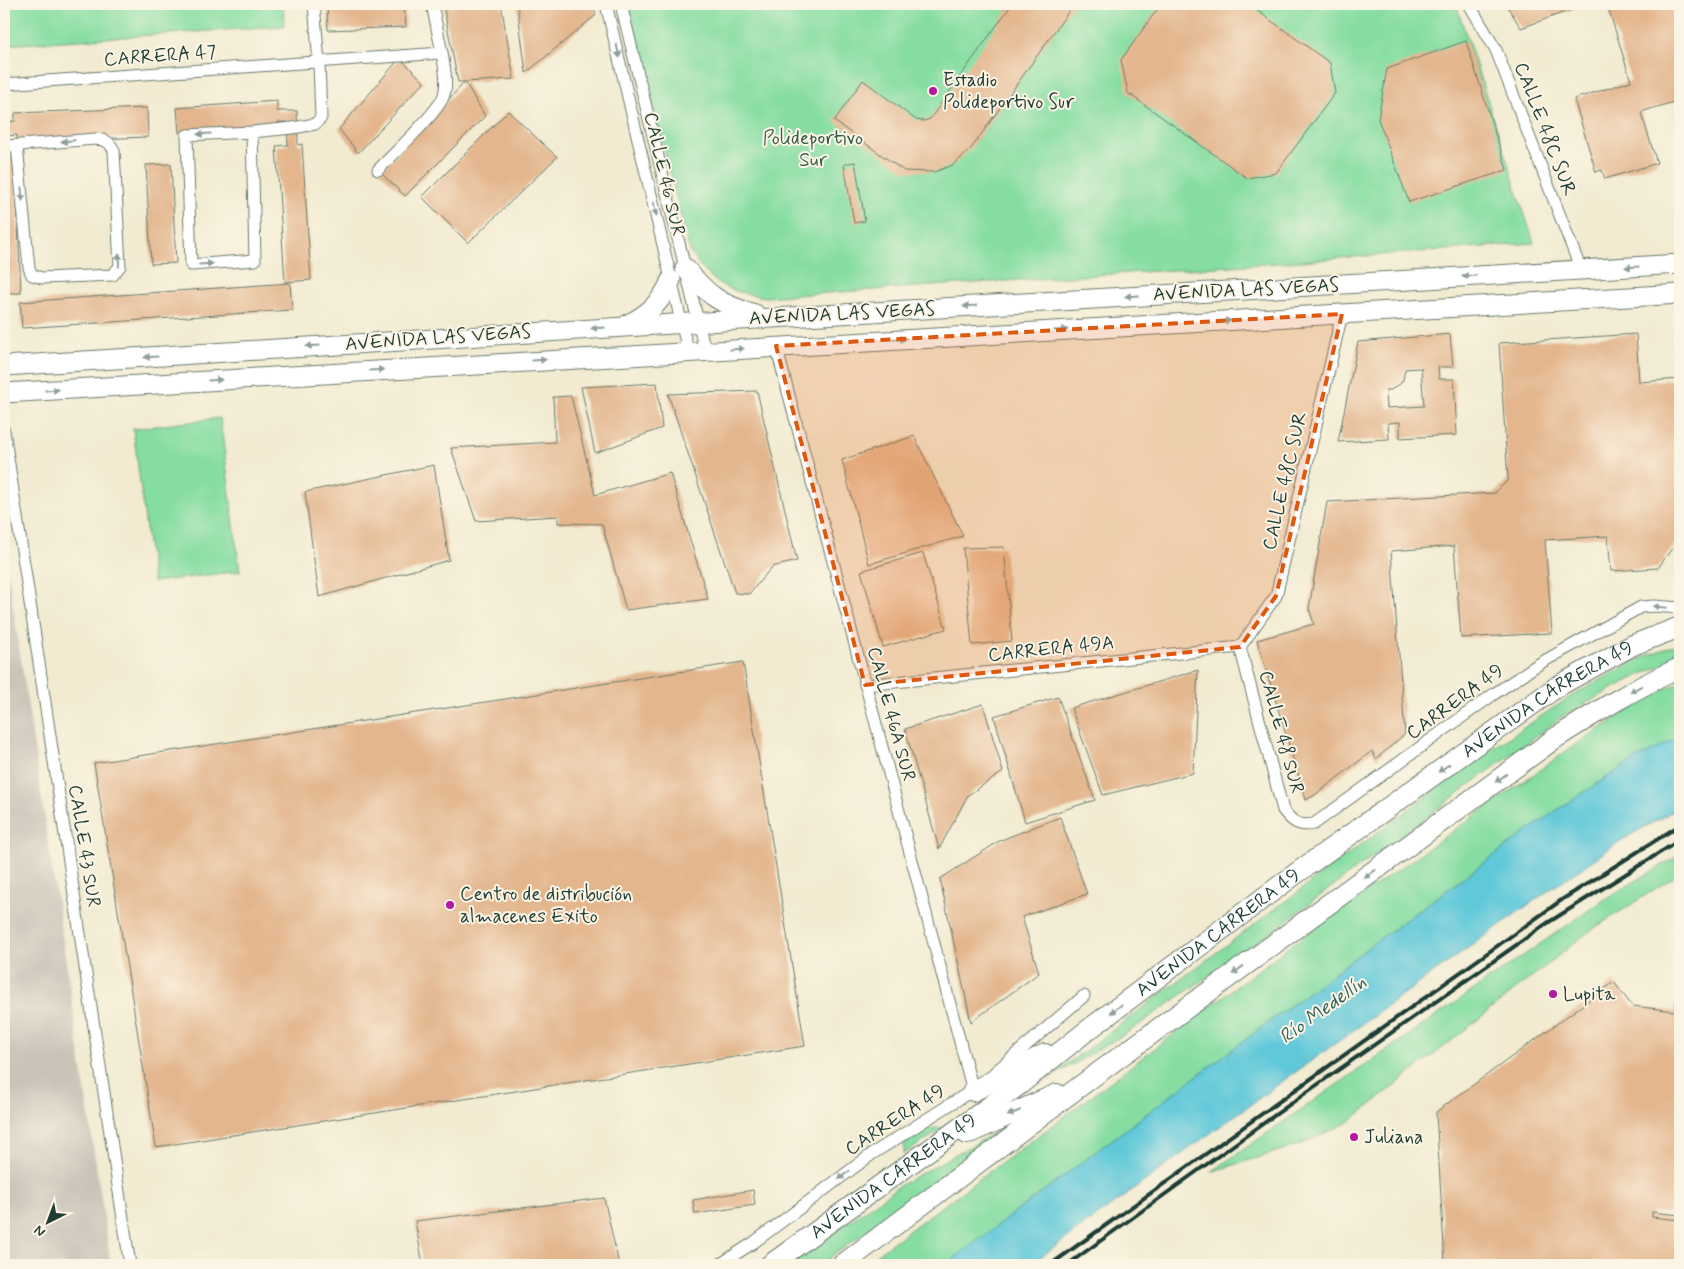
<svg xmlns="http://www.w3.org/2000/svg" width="1684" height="1269" viewBox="0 0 1684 1269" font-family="Mynerve,sans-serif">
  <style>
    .industrial { fill: #c9c3b8 }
    .green { fill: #85dda2; stroke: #528d6b }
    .water { fill: #5ec8d9; stroke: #3e8286 }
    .building { fill: #e3b68d; fill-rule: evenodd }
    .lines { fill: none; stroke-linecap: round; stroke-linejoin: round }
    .minor-casing { stroke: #697a6b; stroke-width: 13 }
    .primary-casing { stroke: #697a6b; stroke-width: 21 }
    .trunk-casing { stroke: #697a6b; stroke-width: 22 }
    .minor { stroke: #fff; stroke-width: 11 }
    .primary { stroke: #fff; stroke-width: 19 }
    .trunk { stroke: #fff; stroke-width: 20 }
    .rail { stroke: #1f3d34; stroke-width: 4 }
    .oneway { fill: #8f9e9a }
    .marked { fill: #de580e; fill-opacity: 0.2; stroke: #de580e; stroke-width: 4; stroke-dasharray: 10 6; stroke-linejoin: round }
    .poi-dot { fill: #b5179e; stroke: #fcf5e5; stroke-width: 2 }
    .labels { text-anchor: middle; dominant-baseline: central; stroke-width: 4; stroke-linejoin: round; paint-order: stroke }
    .street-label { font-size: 19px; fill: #1f3d34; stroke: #fcf5e5 }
    .poi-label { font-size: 19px; fill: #1f3d34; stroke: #fcf5e5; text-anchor: start }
    .park-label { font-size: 19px; fill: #335d4a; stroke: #fcf5e5 }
    .water-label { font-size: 20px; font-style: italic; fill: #2f605d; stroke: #fcf5e5 }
  </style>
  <rect width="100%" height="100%" fill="#fcf5e5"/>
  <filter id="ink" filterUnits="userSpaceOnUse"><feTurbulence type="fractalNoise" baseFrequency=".02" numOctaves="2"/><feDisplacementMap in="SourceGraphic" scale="10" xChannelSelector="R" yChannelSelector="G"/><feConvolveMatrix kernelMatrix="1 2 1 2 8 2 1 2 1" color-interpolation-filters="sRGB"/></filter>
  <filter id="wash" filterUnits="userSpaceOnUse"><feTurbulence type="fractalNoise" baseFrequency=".0096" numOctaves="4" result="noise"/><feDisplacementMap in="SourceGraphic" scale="20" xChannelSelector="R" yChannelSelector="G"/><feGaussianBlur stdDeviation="1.12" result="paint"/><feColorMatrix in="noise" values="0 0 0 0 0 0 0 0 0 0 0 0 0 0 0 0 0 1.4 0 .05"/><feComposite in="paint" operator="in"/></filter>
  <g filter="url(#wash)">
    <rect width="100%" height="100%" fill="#f2ebd2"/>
    <path class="industrial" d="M4 545 111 1265H4Z"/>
    <g class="green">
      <path d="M4 4H283L284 26 4 45Z"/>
      <path d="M628 4H1454L1458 10 1534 243 1262 264 766 297C728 292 711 284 690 252Z"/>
      <path d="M220 418 240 571 153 582 133 429Z"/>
      <path d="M1680 643V657L1623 683 1563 716 1271 932 1133 1029 1043 1082 1472 762 1573 695 1639 659Z"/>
      <path d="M1680 683V737L1627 764 1557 810 1382 937 948 1263 945 1265H862L1053 1125 1294 943 1578 743 1657 692Z"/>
      <path d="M1680 855V873L1587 933 1349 1122 1302 1144 1211 1172 1608 897Z"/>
      <path d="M1025 1116 820 1265H788L902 1184Z"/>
      <path d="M927 1128H944L904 1154V1144Z"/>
    </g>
    <path class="water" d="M1680 737V807L1622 840 1528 905 1215 1130 1030 1265H945L1382 937 1557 810 1627 764Z"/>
    <g id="blocks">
      <g class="building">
        <path d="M327 4H404L406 27 328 30Z"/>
        <path d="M443 4H501L514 79 465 82 485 116 405 196 380 172 465 82H458Z"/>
        <path d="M517 4H593L596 15 526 73Z"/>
        <path d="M1012 4H1074L970 150 953 165 934 172 904 171 834 121 863 80 916 120 923 121 930 119Z"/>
        <path d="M1161 4H1248L1330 63 1335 93 1276 173 1247 178 1128 93 1121 60Z"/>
        <path d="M1506 4H1587L1521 28Z"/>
        <path d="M1607 4H1680V100L1641 112 1657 163 1605 179 1602 170 1596 172 1574 99 1631 81Z"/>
        <path d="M1466 41 1507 170 1409 202 1378 119 1387 69Z"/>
        <path d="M400 58 424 82 358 153 339 129Z"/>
        <path d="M277 101V111H297L298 145 302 144 311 280 285 282 276 146 288 145 287 122H278V126L179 133 177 108Z"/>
        <path d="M147 108 148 137 17 142V135L7 136 9 159H15L21 293H4V122L15 121V113Z"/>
        <path d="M508 111 557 157 468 243 422 197Z"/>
        <path d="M855 162 865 221 854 223 844 164Z"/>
        <path d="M171 164 176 263 151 264 146 165Z"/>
        <path d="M290 283 292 310 22 328 20 302Z"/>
        <path d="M1450 334 1453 367H1438L1439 379H1454L1457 435 1400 438V422L1388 423 1389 439 1338 442 1358 342ZM1421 368 1424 406 1387 408 1386 390H1391L1400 384 1403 380 1405 369Z"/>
        <path d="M1636 334 1639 382 1680 379V537L1658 568 1611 571 1608 536 1545 540 1552 633 1461 638 1454 546 1391 551 1405 734 1376 759 1372 751 1315 795 1306 800 1257 640 1314 624 1309 608 1327 502 1495 493 1508 480 1499 343Z"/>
        <path d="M657 383 662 428 595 453 581 387Z"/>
        <path d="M757 391 797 561 772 567 749 594 735 593 668 394Z"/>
        <path d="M571 396 595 495 670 473 708 599 626 610 602 524 558 523V516L476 521 451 448 555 442 553 397Z"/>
        <path d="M914 436 963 536 869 564 842 460Z"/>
        <path d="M434 465 449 560 319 597 305 492Z"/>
        <path d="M1004 547 1012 641 972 645 963 548Z"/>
        <path d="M923 553 946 629 883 647 861 571Z"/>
        <path d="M743 662 805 1046 156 1147 94 763Z"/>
        <path d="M1198 670 1193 773 1103 795 1071 708Z"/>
        <path d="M1058 697 1095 800 1025 822 994 716Z"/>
        <path d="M983 704 1003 772 968 795 939 849 905 729Z"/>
        <path d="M1060 817 1087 894 1022 917 1039 973 971 1022 940 879 1001 840Z"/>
        <path d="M1679 980 1680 1215 1652 1212V1217L1680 1220V1265H1445L1436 1112 1614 982 1632 1006 1675 1011Z"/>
        <path d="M753 1190 755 1205 695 1214 693 1200Z"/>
        <path d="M604 1198 619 1265H423L415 1221Z"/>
      </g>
    </g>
  </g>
  <g filter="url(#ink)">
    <use href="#blocks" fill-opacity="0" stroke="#697a6b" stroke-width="1"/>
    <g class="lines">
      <defs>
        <g id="minor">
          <path d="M606 4 688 351"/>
          <path d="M621 4 705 350"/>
          <path d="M1469 4 1496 50 1581 270"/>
          <path d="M4 84 442 53 432 4"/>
          <path d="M252 132 255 260 191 265 187 135 252 132 293 128 315 124 321 118 319 63 314 4"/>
          <path d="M8 146 95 139C105 140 110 141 114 151L120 266 113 275 42 278 32 275 29 268 17 146"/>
          <path d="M378 170C392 155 439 112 444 95 448 81 444 66 442 53"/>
          <path d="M776 346 973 1091"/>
          <path d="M4 431 130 1265"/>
          <path d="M1240 647 1283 810C1292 822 1299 827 1314 824L1494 694 1537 665 1641 607 1654 606 1680 608"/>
          <path d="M1240 647 1276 596 1342 314"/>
          <path d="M865 685 1240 647"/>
          <path d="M994 1073 1084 996"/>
          <path d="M719 1265 753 1243 872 1154 976 1088"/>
        </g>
        <g id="primary">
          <path d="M685 268C708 295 720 305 755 314"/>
          <path d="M628 324C648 315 663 300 671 280"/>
          <path d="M4 366 672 324 1680 264"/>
          <path d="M4 393 1680 294"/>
        </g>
        <g id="trunk">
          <path d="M973 1091 1045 1054"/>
          <path d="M967 1134 1057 1094"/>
          <path id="s1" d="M770 1265 1019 1085 1084 1033 1294 875 1558 686 1633 645 1680 627"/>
          <path d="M842 1265 1091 1078 1554 739C1595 713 1636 687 1680 668"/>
        </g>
      </defs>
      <use href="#minor" class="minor-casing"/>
      <use href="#primary" class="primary-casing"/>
      <use href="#trunk" class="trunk-casing"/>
      <use href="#minor" class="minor"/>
      <use href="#primary" class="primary"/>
      <use href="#trunk" class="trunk"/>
      <g class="rail">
        <path d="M1050 1265 1563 899 1680 825"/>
        <path d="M1067 1265 1307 1092 1549 922 1680 840"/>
      </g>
    </g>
    <defs><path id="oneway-solid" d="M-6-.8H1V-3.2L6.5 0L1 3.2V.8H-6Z" transform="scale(1.25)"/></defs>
    <g class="oneway">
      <use href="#oneway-solid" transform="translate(618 51) rotate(77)"/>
      <use href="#oneway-solid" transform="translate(204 134) rotate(177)"/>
      <use href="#oneway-solid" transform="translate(68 141) rotate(175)"/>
      <use href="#oneway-solid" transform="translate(22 194) rotate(85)"/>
      <use href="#oneway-solid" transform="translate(655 209) rotate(77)"/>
      <use href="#oneway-solid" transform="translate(119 260) rotate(-88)"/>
      <use href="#oneway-solid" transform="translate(206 264) rotate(-4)"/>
      <use href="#oneway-solid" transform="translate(1632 267) rotate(177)"/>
      <use href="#oneway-solid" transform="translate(1469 276) rotate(177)"/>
      <use href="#oneway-solid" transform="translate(1132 296) rotate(177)"/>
      <use href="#oneway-solid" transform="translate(970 306) rotate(177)"/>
      <use href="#oneway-solid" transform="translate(1224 321) rotate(-3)"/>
      <use href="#oneway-solid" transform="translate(598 328) rotate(176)"/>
      <use href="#oneway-solid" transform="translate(1061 330) rotate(-3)"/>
      <use href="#oneway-solid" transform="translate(899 339) rotate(-3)"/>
      <use href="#oneway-solid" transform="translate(313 346) rotate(176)"/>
      <use href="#oneway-solid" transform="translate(737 349) rotate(-3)"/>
      <use href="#oneway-solid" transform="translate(151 357) rotate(176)"/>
      <use href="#oneway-solid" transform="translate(539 360) rotate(-3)"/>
      <use href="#oneway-solid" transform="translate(377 370) rotate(-3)"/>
      <use href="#oneway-solid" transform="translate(215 380) rotate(-4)"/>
      <use href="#oneway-solid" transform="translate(52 390) rotate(-3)"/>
      <use href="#oneway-solid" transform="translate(1660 607) rotate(-175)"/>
      <use href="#oneway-solid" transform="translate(1636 689) rotate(151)"/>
      <use href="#oneway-solid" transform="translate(1444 768) rotate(144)"/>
      <use href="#oneway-solid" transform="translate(1501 778) rotate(144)"/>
      <use href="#oneway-solid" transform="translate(1370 874) rotate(144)"/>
      <use href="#oneway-solid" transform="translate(1238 970) rotate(144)"/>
      <use href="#oneway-solid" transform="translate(1116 1009) rotate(143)"/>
      <use href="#oneway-solid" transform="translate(1014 1113) rotate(156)"/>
      <use href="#oneway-solid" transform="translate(844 1175) rotate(143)"/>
    </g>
  </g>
  <path class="marked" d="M1342 314 1276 596 1240 647 865 685 776 346Z"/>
  <g class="poi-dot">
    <circle cx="933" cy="91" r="5"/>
    <circle cx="450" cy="905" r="5"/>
    <circle cx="1553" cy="994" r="5"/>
    <circle cx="1354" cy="1137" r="5"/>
  </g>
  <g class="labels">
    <g class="street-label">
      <text transform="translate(160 56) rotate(-4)">CARRERA 47</text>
      <text transform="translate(1545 129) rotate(69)">CALLE 48C SUR</text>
      <text transform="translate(664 174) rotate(77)">CALLE 46 SUR</text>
      <text transform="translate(1246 290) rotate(-3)">AVENIDA LAS VEGAS</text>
      <text transform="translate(842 314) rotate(-3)">AVENIDA LAS VEGAS</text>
      <text transform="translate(438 338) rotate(-4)">AVENIDA LAS VEGAS</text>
      <text transform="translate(1285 481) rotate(-77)">CALLE 48C SUR</text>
      <text transform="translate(1051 649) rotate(-6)">CARRERA 49A</text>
      <text stroke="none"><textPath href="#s1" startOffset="962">AVENIDA CARRERA 49</textPath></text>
      <text transform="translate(1455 702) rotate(-36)">CARRERA 49</text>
      <text transform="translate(891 714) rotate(75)">CALLE 46A SUR</text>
      <text transform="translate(1281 732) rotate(75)">CALLE 48 SUR</text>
      <text transform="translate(84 846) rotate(81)">CALLE 43 SUR</text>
      <text stroke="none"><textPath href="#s1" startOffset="558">AVENIDA CARRERA 49</textPath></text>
      <text transform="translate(895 1120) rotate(-33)">CARRERA 49</text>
      <text stroke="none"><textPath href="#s1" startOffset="152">AVENIDA CARRERA 49</textPath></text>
    </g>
    <g class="poi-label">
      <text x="943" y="80">Estadio<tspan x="943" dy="22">Polideportivo Sur</tspan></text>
      <text x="460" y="894">Centro de distribución<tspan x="460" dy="22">almacenes Exito</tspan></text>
      <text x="1563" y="994">Lupita</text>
      <text x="1364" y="1137">Juliana</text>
    </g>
    <g class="park-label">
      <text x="813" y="138">Polideportivo<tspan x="813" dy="22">Sur</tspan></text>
    </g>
    <g class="water-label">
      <text transform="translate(1323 1010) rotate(-36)">Río Medellín</text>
    </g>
  </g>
  <rect width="1684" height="1269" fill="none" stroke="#fcf5e5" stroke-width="20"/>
  <g transform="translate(48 1222) rotate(222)" stroke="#fcf5e5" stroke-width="4" paint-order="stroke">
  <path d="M0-4L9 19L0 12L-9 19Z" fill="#1f3d34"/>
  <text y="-8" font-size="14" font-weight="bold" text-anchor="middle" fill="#1f3d34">N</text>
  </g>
</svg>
